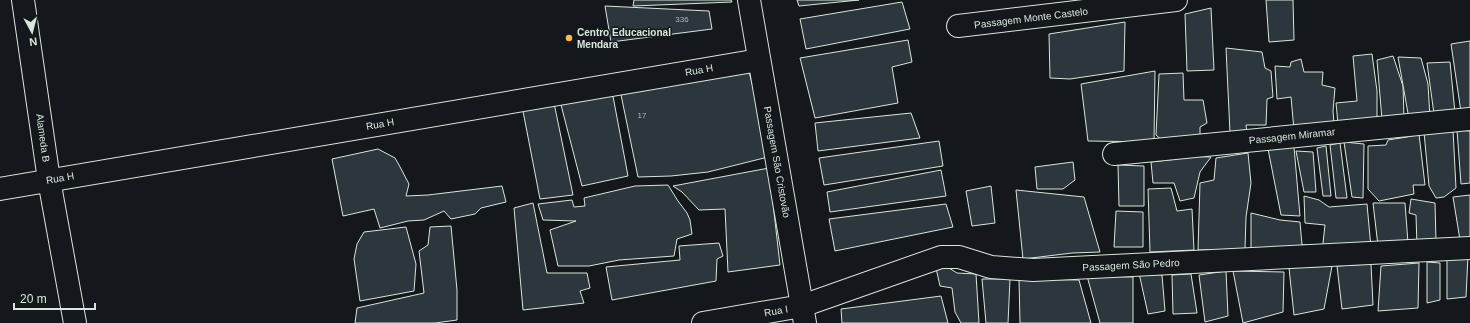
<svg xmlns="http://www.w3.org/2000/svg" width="1470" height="323" viewBox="0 0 1470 323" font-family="Arial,sans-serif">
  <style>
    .building { fill: #2c363c; stroke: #d8e6dc }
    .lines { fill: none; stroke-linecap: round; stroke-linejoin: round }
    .street-casing { stroke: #d8e6dc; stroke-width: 24 }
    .street { stroke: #14181c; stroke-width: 22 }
    .poi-dot { fill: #ffb74d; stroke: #14181c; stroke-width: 1.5 }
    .labels { text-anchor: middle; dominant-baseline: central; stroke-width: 3; stroke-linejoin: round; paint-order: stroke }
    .number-label { font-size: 8px; fill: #adbab4 }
    .street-label { font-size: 10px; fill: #d8e6dc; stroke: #14181c }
    .poi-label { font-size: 10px; font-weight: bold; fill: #d8e6dc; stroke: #14181c; text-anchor: start }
  </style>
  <rect width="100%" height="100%" fill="#14181c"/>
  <g class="building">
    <path d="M634 0H731L732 2 633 6Z"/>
    <path d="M797 0H859L799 6Z"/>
    <path d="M1266 0H1293L1294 40 1269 42Z"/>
    <path d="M902 2 910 29 806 49 800 19Z"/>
    <path d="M605 6 709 11 712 29 611 42Z"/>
    <path d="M1211 8 1214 70 1187 71 1185 14Z"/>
    <path d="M1125 22 1124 71 1070 79 1050 78 1049 34Z"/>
    <path d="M908 40 912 62 892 67 898 103 815 118 800 58Z"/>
    <path d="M1470 41V112H1461L1451 44Z"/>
    <path d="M1226 48 1262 52 1265 68 1271 71 1273 97 1267 99 1266 125H1246L1247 134 1230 133Z"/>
    <path d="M1372 54 1377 91V121L1338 124 1336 103 1357 101 1353 56Z"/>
    <path d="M1393 56 1403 86 1404 118 1382 120 1377 60Z"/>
    <path d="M1398 57 1421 58 1428 84 1430 118 1409 119Z"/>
    <path d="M1301 59 1304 72H1323L1322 85 1335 88 1333 111 1334 124 1294 130 1291 97 1277 99 1275 66 1290 67 1291 62Z"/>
    <path d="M1450 62 1455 113 1434 114 1427 63Z"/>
    <path d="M748 68 759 110 768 157 708 172 671 176 638 177 620 90Z"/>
    <path d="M1155 71 1154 142 1088 141 1081 84Z"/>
    <path d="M1183 73 1184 100H1203L1207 123 1200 127V137L1164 142 1156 135 1159 74Z"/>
    <path d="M612 91 628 176 582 186 560 101Z"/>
    <path d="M554 103 573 195 540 199 522 106Z"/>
    <path d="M911 113 920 138 818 151 815 123Z"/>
    <path d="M1453 130 1456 188 1444 197 1436 198 1429 186 1424 132Z"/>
    <path d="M1457 130 1470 131V183L1461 184Z"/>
    <path d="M1419 134 1425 185H1413L1414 194 1379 201 1368 189V146L1386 145 1388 140 1407 137Z"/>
    <path d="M939 141 943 166 824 185 819 158Z"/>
    <path d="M1344 142 1364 144 1363 198 1352 197Z"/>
    <path d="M1340 143 1347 198H1336L1330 145Z"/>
    <path d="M1326 146 1331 196H1323L1317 148Z"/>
    <path d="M1294 147 1300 216 1281 215 1268 149Z"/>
    <path d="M378 149 395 158 399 165 409 184 406 196 428 195 502 186 506 202 481 208 475 214 451 219 444 211 424 220 408 221 380 228 374 209 343 216 332 159Z"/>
    <path d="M1296 151 1313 152 1316 192H1304Z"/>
    <path d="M1248 153 1251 183 1246 217 1245 249 1198 250 1200 183 1214 180 1216 158Z"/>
    <path d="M1183 156 1211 157 1200 172 1194 198 1180 201 1174 183H1153L1151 162 1177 159Z"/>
    <path d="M1073 162 1075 180 1063 189H1037L1035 167Z"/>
    <path d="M1118 165 1144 166V206H1119Z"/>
    <path d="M769 168 780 265 728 272 725 209 699 210 682 192 673 186Z"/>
    <path d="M941 170 946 196 830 212 827 192Z"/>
    <path d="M668 185 678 201 687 213 690 220 692 234 677 239 674 256 619 260 589 266H558L550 230 576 221 543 220 538 204 572 200 574 207 585 206 584 198 635 186Z"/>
    <path d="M991 186 995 223 972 226 966 191Z"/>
    <path d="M1171 188 1177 211 1192 209 1194 250 1150 252 1148 189Z"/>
    <path d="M1016 190 1084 197 1100 252 1072 253 1023 259Z"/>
    <path d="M1470 195V240H1460L1453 197Z"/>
    <path d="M1304 196 1319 200 1329 207 1367 204 1371 248 1322 252 1325 225 1305 223Z"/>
    <path d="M1411 199 1435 203 1436 242 1417 246 1416 215 1409 213Z"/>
    <path d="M533 203 547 273H587L590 288 580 291 584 303 523 310 514 208Z"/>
    <path d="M1373 203H1405L1408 243 1378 246Z"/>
    <path d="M946 204 953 227 835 251 829 219Z"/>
    <path d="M1116 211 1143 212V247H1114Z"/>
    <path d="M1251 213 1280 220 1300 222 1302 245H1307L1251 252Z"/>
    <path d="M451 226 457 290V320L435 323H355L357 308 424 293 419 251 428 245 430 227Z"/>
    <path d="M406 227 416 264 414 291 360 301 354 259 357 244 364 232Z"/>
    <path d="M719 243 723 256 717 259 716 281 612 300 606 267 680 260 679 246Z"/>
    <path d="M1468 256 1466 297 1447 299V258Z"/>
    <path d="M1427 262 1440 263V300L1427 303Z"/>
    <path d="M1419 263 1418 308 1378 311 1381 266Z"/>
    <path d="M1371 264 1373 305 1342 309 1337 266Z"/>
    <path d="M1332 266 1324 309 1294 315 1289 268Z"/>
    <path d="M936 268H949L957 273 976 274 979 323H961L955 312 952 288 940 286Z"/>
    <path d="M1226 271 1228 316 1205 322 1199 275Z"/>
    <path d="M1233 271 1284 272 1283 312 1243 323Z"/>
    <path d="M1139 273 1162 275 1165 311 1148 314Z"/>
    <path d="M1191 274 1197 313 1173 314 1172 275Z"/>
    <path d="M1087 276 1133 277V323H1100Z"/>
    <path d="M982 279H1010L1008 323H986Z"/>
    <path d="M1019 279 1079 280 1091 323H1020Z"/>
    <path d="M941 296 948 323H842L841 309Z"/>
  </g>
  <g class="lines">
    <defs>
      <g id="street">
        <path d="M23 0 49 180 75 323"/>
        <path d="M749 0 805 323"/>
        <path d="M958 26 1176 0"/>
        <path d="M1114 154 1470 119"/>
        <path d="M0 189 759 60"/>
        <path d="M703 323 802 306 941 257H959L991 267 1033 270 1470 248"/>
      </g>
    </defs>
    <use href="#street" class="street-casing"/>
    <use href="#street" class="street"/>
  </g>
  <circle class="poi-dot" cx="569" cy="38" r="4"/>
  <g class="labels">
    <g class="number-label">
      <text x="682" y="19">336</text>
      <text x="642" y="115">17</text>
    </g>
    <g class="street-label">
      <text transform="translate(1031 18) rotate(-7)">Passagem Monte Castelo</text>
      <text transform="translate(699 70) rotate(-10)">Rua H</text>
      <text transform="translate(380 124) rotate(-10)">Rua H</text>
      <text transform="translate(1292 136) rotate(-6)">Passagem Miramar</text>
      <text transform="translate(43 138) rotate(82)">Alameda B</text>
      <text transform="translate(777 162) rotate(80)">Passagem São Cristovão</text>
      <text transform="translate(60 178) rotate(-10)">Rua H</text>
      <text transform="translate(1131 265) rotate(-3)">Passagem São Pedro</text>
      <text transform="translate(776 311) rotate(-10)">Rua I</text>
    </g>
    <g class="poi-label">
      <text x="577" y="32">Centro Educacional<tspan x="577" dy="12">Mendara</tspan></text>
    </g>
  </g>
  <g transform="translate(32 32) rotate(173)" stroke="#14181c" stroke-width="3" paint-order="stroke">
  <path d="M0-3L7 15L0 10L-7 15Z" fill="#d8e6dc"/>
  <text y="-6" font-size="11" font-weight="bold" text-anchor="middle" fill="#d8e6dc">N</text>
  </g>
  <path d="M14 303v6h81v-6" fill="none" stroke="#d8e6dc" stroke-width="2"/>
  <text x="20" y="303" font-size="12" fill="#d8e6dc" stroke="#14181c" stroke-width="3" paint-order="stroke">20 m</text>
</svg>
